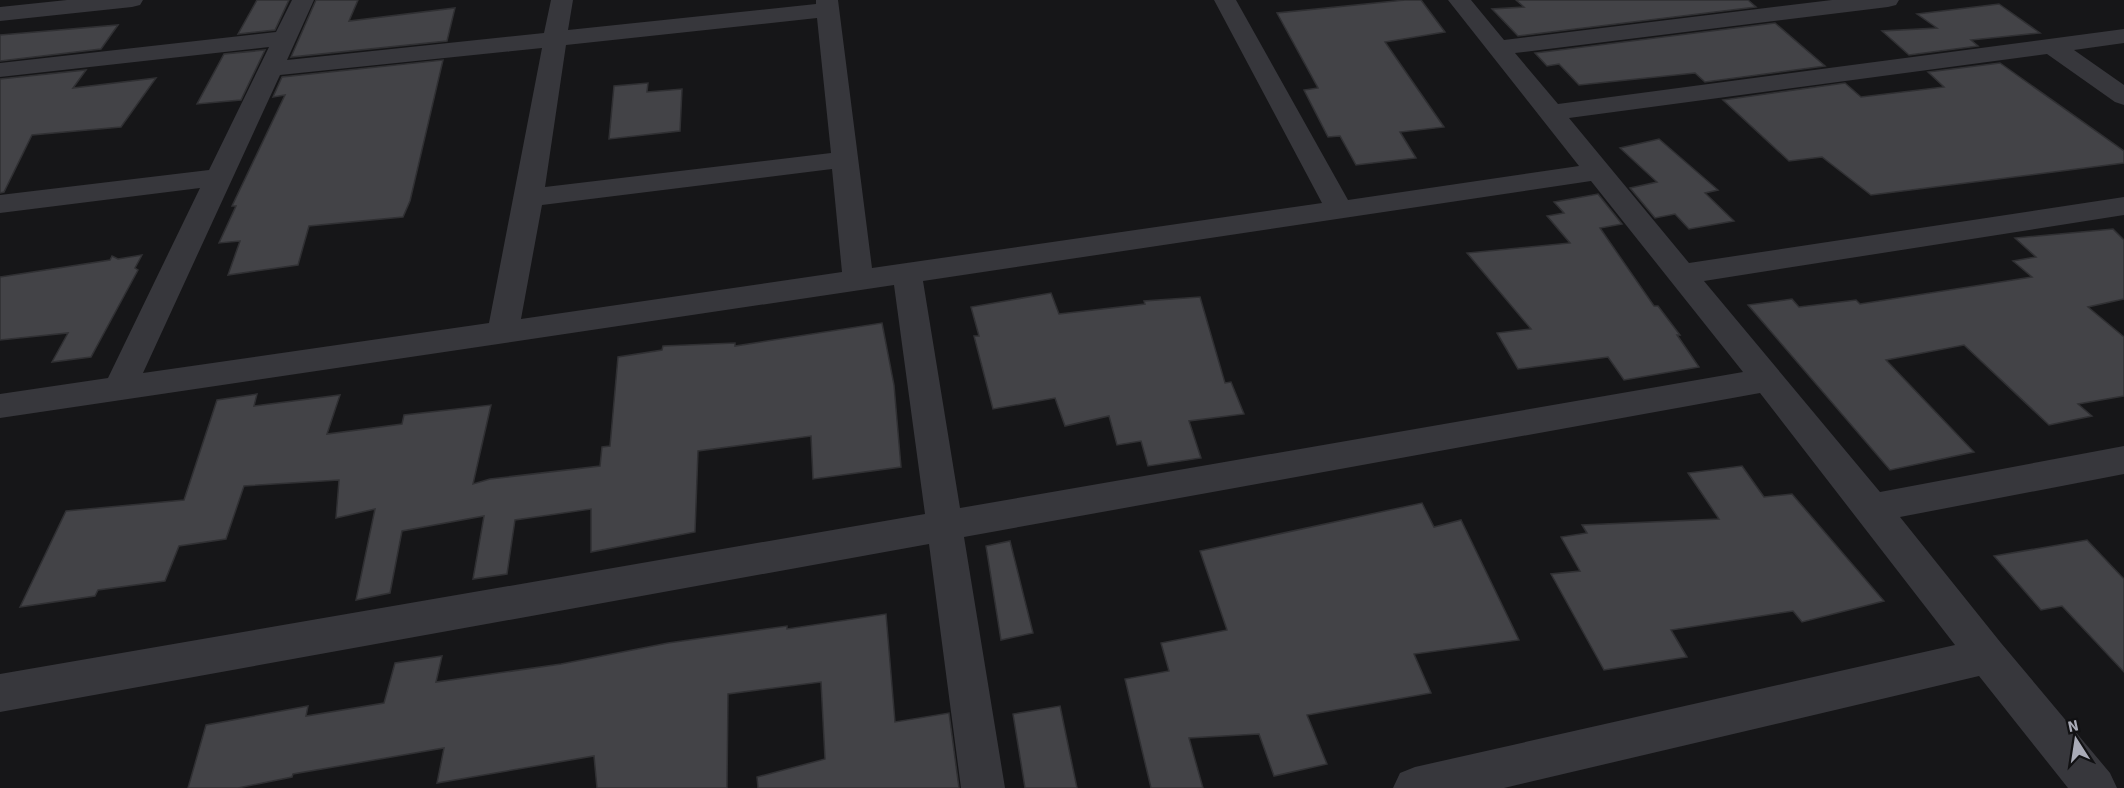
<svg xmlns="http://www.w3.org/2000/svg" width="2124" height="788" viewBox="0 0 2124 788" font-family="'Source Sans 3',sans-serif">
  <style>
    .building { fill: #434347; stroke: #303033; stroke-width: 1.5 }
    .lines { fill: none; stroke-linecap: round; stroke-linejoin: round }
    .street { fill: #37373c; fill-rule: evenodd }
  </style>
  <rect width="100%" height="100%" fill="#161618"/>
  <g class="building">
    <path d="M257 0H289L275 30 238 34Z"/>
    <path d="M316 0H358L349 21 455 8 447 41 291 57Z"/>
    <path d="M1405 0H1421L1445 32 1385 42 1444 127 1400 132 1416 158 1356 165 1340 136 1328 137 1304 90 1318 88 1277 13Z"/>
    <path d="M1516 0H1748L1756 7 1518 36 1492 9 1524 7Z"/>
    <path d="M1999 4 2040 33 1971 40 1978 46 1909 55 1882 31 1937 28 1917 14Z"/>
    <path d="M1775 23 1825 66 1705 82 1695 73 1579 85 1559 64 1547 66 1535 53Z"/>
    <path d="M118 25 101 49 0 61V35Z"/>
    <path d="M265 50 241 100 197 104 224 54Z"/>
    <path d="M443 60 410 201 403 217 309 226 298 265 228 275 240 241 219 243 236 206H232L285 95 273 97 282 77Z"/>
    <path d="M2000 63 2124 151V163L1871 195 1822 157 1789 161 1723 100 1845 83 1861 97 1944 87 1928 72Z"/>
    <path d="M86 70 73 88 156 78 121 127 32 135 4 192 0 193V79Z"/>
    <path d="M648 83 647 92 682 89 680 131 609 139 614 86Z"/>
    <path d="M1659 139 1718 190 1705 193 1734 221 1689 229 1675 214 1655 218 1630 188 1657 182 1620 148Z"/>
    <path d="M1598 194 1622 224 1600 228 1654 306H1658L1680 335H1677L1699 367 1624 380 1608 357 1518 369 1497 333 1531 329 1467 253 1570 243 1547 216 1564 213 1554 202Z"/>
    <path d="M2113 229 2124 240V299L2088 307 2124 337V396L2078 404 2092 416 2049 425 1964 345 1886 360 1974 452 1890 470 1748 305 1792 299 1799 307 1856 300 1860 304 2032 277 2013 261 2036 257 2015 238Z"/>
    <path d="M142 255 135 268 138 270 91 357 52 362 68 333 0 340V277L110 260 112 256 118 259Z"/>
    <path d="M1051 293 1059 314 1145 304 1144 301 1200 297 1225 383 1231 382 1244 414 1189 421 1201 458 1148 466 1141 441 1117 445 1109 416 1065 426 1055 398 993 409 974 336H979L971 307Z"/>
    <path d="M882 323 894 385 901 467 813 479 811 436 698 451 695 532 591 552V509L515 520 507 574 473 579 484 516 402 531 390 593 356 600 375 509 336 518 339 480 244 486 226 539 179 546 165 581 98 590 95 596 20 607 66 511 184 500 217 400 257 394 254 406 340 395 327 434 402 424 404 415 491 405 473 484 490 479 600 466 602 447 610 446 618 357 662 350 663 346 735 343V346Z"/>
    <path d="M1742 466 1764 497 1792 494 1884 601 1802 622 1793 611 1671 630 1687 657 1604 670 1551 574 1580 571 1561 537 1587 533 1582 525 1719 519 1688 473Z"/>
    <path d="M1422 503 1434 527 1461 520 1519 640 1414 654 1431 693 1307 715 1327 764 1274 776 1259 734 1189 738 1203 788H1151L1125 679 1169 671 1161 643 1227 630 1200 551Z"/>
    <path d="M2087 540 2124 579V672L2062 606 2041 610 1994 556Z"/>
    <path d="M1010 541 1033 633 1001 640 986 546Z"/>
    <path d="M886 614 895 722 949 713 959 788H758L757 777 825 759 821 682 728 694 727 788H597L594 756 437 783 444 748 293 774 292 777 238 788H188L206 725 308 706 306 716 384 703 395 663 442 656 436 682 561 664 668 643 787 626V629Z"/>
    <path d="M1060 706 1077 788H1025L1013 714Z"/>
  </g>
  <g class="lines">
    <g class="street">
      <path d="M67 0H143L140 5 132 7 0 21V7Z"/>
      <path d="M292 0H314L287 60 544 33 551 0H573L568 30 816 4V0H838L872 268 1322 203 1214 0H1236L1348 200 1579 166 1448 0H1471L1504 40 1832 0H1899L1896 5 1888 7 1515 53 1558 104 2124 29V43L2074 50 2124 85V105L2115 102 2047 54 1569 118 1689 263 2124 197V215L1704 281 1880 492 2124 446V474L1900 517 2001 643 2110 773 2117 788H2068L1979 676 1504 788H1393L1400 773 1415 767 1955 645 1760 393 964 537 1005 788H961L929 544 0 712V674L925 514 894 285 0 418V394L108 378 200 188 0 213V195L209 170 269 47 0 77V63L276 32ZM817 18 831 153 545 187 566 45ZM542 48 489 323 143 373 280 75ZM832 169 842 272 521 319 542 205ZM1591 181 1743 372 960 508 923 281Z"/>
    </g>
  </g>
  <g transform="translate(2076 740) rotate(348)" stroke="#111113" stroke-width="4.5" paint-order="stroke">
  <path d="M0-4.5L10 22L0 15L-10 22Z" fill="#a9abb7"/>
  <text y="-9" font-size="16" font-weight="bold" text-anchor="middle" fill="#a9abb7">N</text>
  </g>
</svg>
